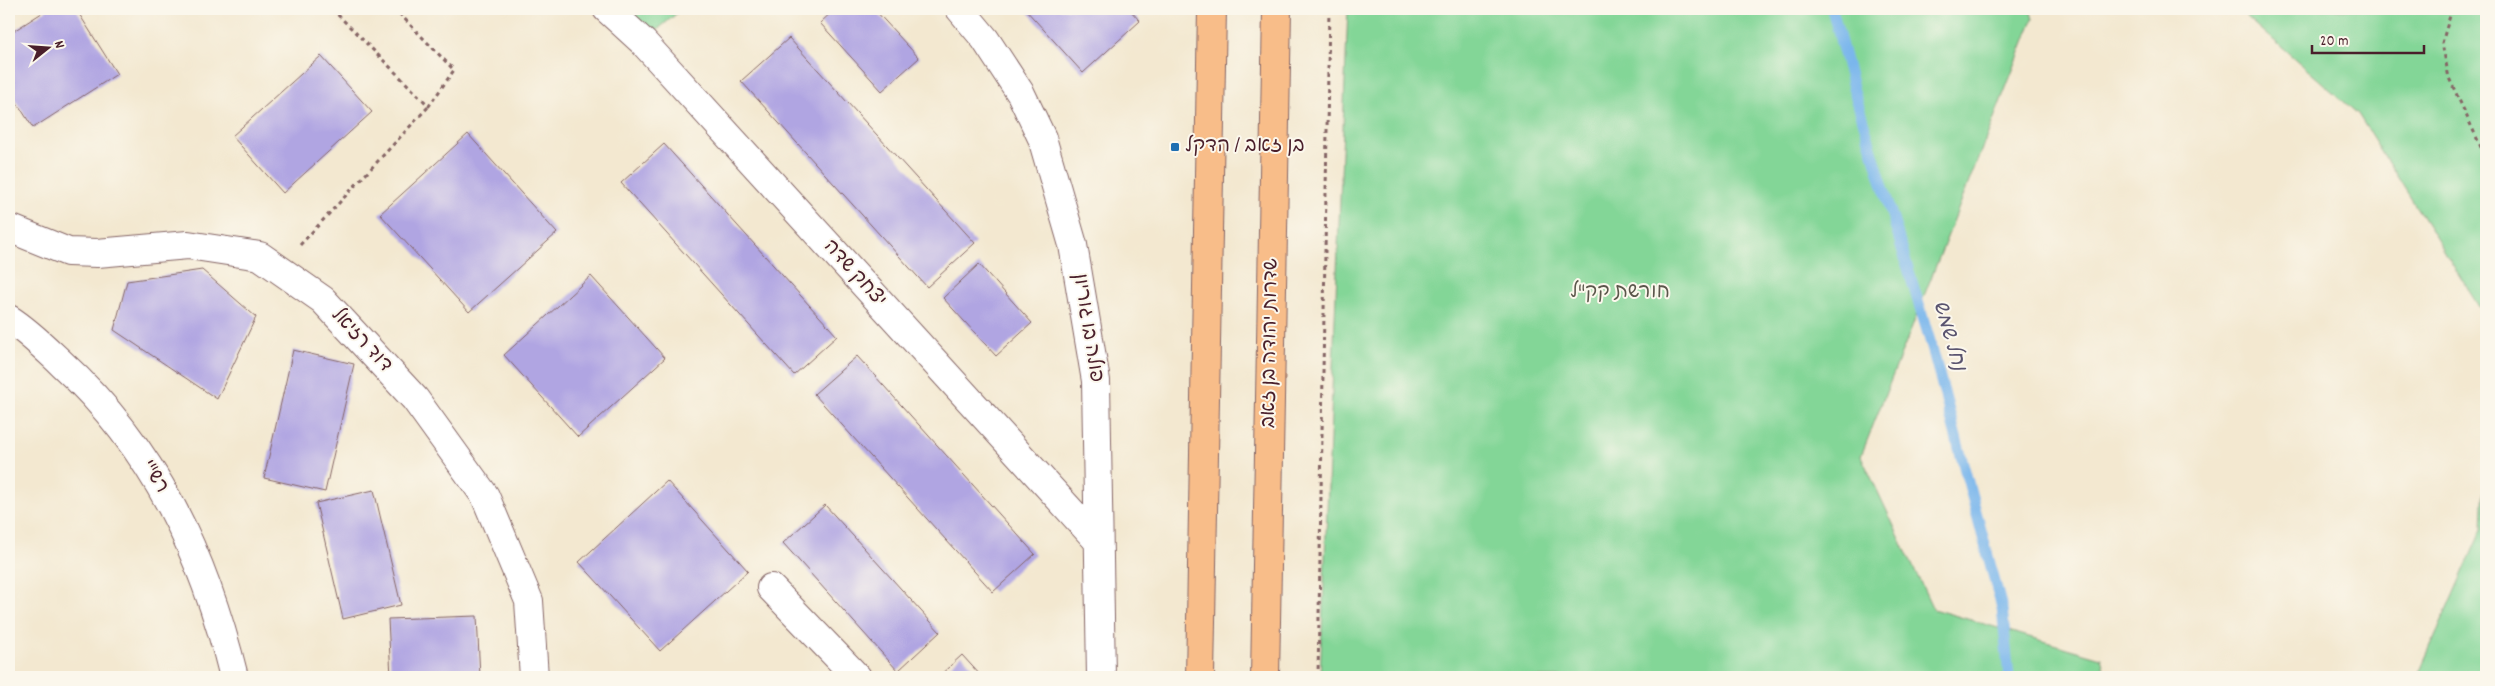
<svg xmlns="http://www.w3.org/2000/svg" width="2495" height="686" viewBox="0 0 2495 686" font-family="Dekko,'Playpen Sans Hebrew',sans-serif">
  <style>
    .green { fill: #83d697; stroke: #667a61 }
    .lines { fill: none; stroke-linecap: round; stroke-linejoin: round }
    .stream { stroke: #79b6ec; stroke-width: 11 }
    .building { fill: #b0a5e2 }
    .minor-casing { stroke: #856565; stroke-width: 30 }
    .major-casing { stroke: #856565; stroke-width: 30 }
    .path { stroke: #856565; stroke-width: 3; stroke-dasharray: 4 4; stroke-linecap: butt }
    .minor { stroke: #fff; stroke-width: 28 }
    .major { stroke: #f8bd89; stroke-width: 28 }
    .poi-dot { fill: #1f6fb2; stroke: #fbf7ec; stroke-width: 2 }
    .labels { text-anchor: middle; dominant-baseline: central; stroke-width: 4; stroke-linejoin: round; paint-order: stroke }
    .poi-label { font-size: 20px; fill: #4a1f2b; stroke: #fbf7ec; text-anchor: start }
    .street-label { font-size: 20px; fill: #4a1f2b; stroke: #fbf7ec }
    .park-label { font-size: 20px; fill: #5b564b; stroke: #fbf7ec }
    .water-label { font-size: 21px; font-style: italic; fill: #5a546f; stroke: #fbf7ec }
  </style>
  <rect width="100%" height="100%" fill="#fbf7ec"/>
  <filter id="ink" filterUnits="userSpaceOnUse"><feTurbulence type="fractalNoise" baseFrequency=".02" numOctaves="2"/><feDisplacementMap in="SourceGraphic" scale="10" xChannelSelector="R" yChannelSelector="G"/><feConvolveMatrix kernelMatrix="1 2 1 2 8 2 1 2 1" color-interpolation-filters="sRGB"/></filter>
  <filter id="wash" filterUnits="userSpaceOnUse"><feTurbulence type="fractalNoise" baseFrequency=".0096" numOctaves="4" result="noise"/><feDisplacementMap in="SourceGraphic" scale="20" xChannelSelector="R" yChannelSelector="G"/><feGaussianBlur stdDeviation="1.12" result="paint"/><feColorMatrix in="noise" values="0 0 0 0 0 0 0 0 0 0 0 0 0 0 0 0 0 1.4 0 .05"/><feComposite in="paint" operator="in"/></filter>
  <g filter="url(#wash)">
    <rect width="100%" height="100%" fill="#f3e8d0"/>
    <g class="green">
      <path d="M615 9H682L643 42Z"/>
      <path d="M1348 9H2030L2033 19 1861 456 1933 609 2101 658 2106 677H1320Z"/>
      <path d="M2238 9H2486V318L2358 114Z"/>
      <path d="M2486 432V677H2417L2482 529Z"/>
    </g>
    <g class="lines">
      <path class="stream" d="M1832 9 1854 91 1931 344 2002 608 2009 677"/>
    </g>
    <g id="blocks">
      <g class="building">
        <path d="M48 9H76L117 74 33 128 9 90V34Z"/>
        <path d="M835 9H874L919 58 882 91 820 23Z"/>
        <path d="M1025 9H1129L1140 21 1083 73Z"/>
        <path d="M789 38 975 243 927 287 741 81Z"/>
        <path d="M321 56 372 112 283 193 232 136Z"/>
        <path d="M468 134 557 233 469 312 380 214Z"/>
        <path d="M664 144 837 336 794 375 621 183Z"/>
        <path d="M979 264 1032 323 996 356 943 298Z"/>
        <path d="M202 270 256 317 217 399 114 330 127 281Z"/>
        <path d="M591 276 665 358 578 437 504 355Z"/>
        <path d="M293 350 354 364 325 492 264 478Z"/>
        <path d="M857 356 1035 554 993 592 814 394Z"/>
        <path d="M667 481 748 571 660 651 579 562Z"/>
        <path d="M374 490 401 605 343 619 316 503Z"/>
        <path d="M825 505 940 632 898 671 783 543Z"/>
        <path d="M477 616 480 677H391L388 619Z"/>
        <path d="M962 655 982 677H938Z"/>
      </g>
    </g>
  </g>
  <g filter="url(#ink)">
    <use href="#blocks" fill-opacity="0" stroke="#856565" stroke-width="1"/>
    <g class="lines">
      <defs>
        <g id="minor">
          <path d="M607 9 643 42 1098 541"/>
          <path d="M960 9 985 39 1021 94 1042 138 1073 245 1096 381 1101 677"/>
          <path d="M9 228 68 252 97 253 188 245 260 256 323 300 415 399 485 496 529 601 534 677"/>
          <path d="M9 319C28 331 45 348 61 363 155 449 204 555 234 677"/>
          <path d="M771 588 857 677"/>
        </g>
        <g id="major">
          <path d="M1200 677 1212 9"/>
          <path d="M1265 677 1277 9"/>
        </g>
      </defs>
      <use href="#minor" class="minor-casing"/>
      <use href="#major" class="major-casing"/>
      <g class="path">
        <path d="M332 9 429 106 454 70 395 9"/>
        <path d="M2452 9 2442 43 2449 78 2486 158"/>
        <path d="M300 245 429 106"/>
        <path d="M1318 677 1329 9"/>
      </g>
      <use href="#minor" class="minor"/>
      <use href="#major" class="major"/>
    </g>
  </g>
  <rect class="poi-dot" x="1170" y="142" width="10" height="10" rx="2.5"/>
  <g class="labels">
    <g class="poi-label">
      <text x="1185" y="147">בן זאב / הדקל</text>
    </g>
    <g class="street-label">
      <text transform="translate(854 274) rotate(48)">יצחק שדה</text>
      <text transform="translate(1087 328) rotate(81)">פולה בו גוריון</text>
      <text transform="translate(361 341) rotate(47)">דוד רזיאל</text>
      <text transform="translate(1271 343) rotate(-89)">שדרות יהודה בן זאב</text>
      <text transform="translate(154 477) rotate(59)">רש"י</text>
    </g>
    <g class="park-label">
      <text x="1620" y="293">חורשת קק"ל</text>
    </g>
    <g class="water-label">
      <text transform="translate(1948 336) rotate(74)">נחל שמש</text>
    </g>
  </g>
  <rect width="2495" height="686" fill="none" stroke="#fbf7ec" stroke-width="30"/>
  <g transform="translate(48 48) rotate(73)" stroke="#fbf7ec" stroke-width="4" paint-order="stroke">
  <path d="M0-4L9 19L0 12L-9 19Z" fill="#4a1f2b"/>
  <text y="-8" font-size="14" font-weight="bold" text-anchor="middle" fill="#4a1f2b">N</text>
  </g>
  <path d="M2312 45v8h112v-8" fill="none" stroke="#4a1f2b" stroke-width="2.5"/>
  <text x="2320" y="45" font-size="15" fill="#4a1f2b" stroke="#fbf7ec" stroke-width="4" paint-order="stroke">20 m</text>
</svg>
